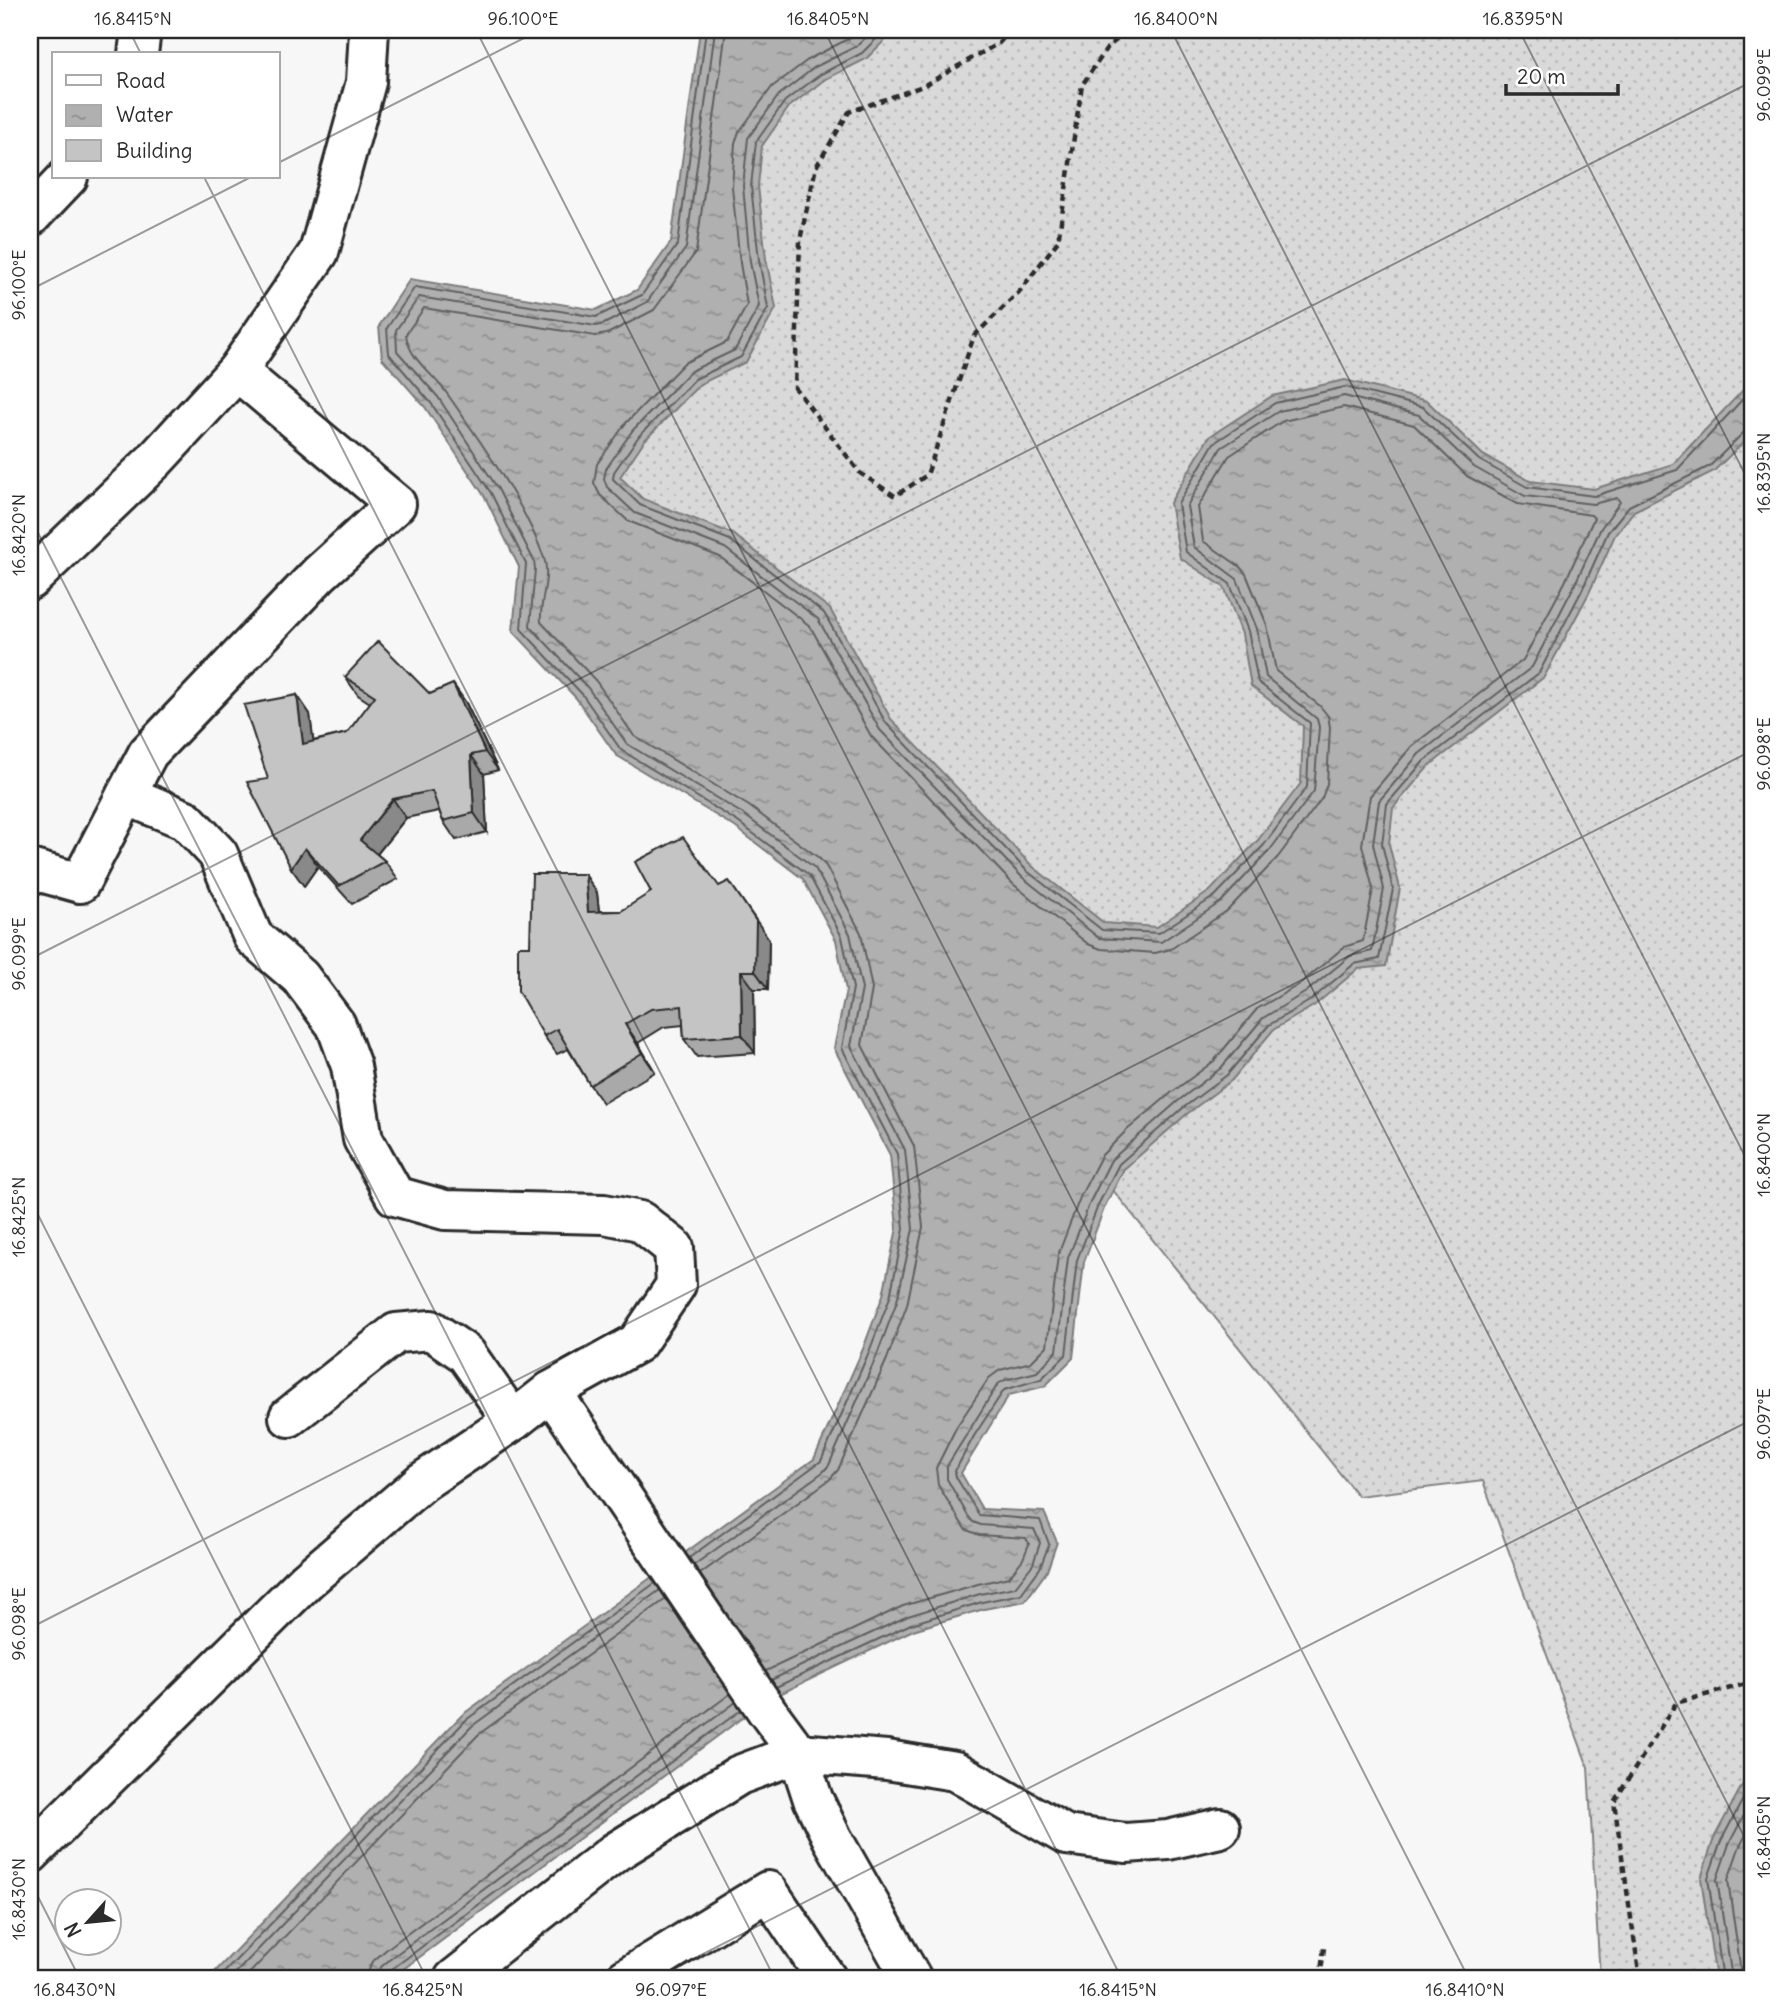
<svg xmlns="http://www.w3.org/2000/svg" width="1783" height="2009" viewBox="0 0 1783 2009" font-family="Delius,sans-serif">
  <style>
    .grass { fill: url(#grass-dots); stroke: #828282; stroke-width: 2 }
    .water { fill: url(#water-ripples); stroke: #7b7b7b; stroke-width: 2 }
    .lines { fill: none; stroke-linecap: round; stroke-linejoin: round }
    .shore { stroke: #606060; stroke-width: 2 }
    .minor-casing { stroke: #2b2b2b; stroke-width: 44 }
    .path { stroke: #2b2b2b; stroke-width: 4.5; stroke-dasharray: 7 5; stroke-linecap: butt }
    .minor { stroke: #fff; stroke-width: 38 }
    .wall { fill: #a9a9a9; stroke: #2b2b2b; stroke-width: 2 }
    .shaded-wall { fill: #898989; stroke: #2b2b2b; stroke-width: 2 }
    .building { fill: #c4c4c4; stroke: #2b2b2b; stroke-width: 2 }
    .ticks { fill: none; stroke: #2b2b2b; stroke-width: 2; stroke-opacity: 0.45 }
    .neatline { fill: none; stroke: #2b2b2b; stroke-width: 2.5 }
    .ticks-label { font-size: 18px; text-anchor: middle; fill: #2b2b2b }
  </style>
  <defs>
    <pattern id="grass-dots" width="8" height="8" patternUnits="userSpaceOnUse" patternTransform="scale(1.75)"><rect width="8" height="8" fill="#d9d9d9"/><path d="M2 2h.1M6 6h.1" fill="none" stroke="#bababa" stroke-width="1.8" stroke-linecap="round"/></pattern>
    <pattern id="water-ripples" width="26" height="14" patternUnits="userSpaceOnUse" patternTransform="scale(1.75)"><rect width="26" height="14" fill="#b0b0b0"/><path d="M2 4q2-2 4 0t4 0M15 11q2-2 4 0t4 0" fill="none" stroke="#8f8f8f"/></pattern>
  </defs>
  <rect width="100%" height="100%" fill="#f7f7f7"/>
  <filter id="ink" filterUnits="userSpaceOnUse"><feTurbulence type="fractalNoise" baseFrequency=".0143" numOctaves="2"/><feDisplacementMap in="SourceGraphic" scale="14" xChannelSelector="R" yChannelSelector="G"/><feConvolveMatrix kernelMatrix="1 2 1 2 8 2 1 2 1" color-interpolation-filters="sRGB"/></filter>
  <g filter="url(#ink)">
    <path class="grass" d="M727 30H1753V1979H1600L1588 1767 1483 1481 1358 1496 525 456 701 257Z"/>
    <g class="water">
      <path d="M700 30H895L866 59 824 80 789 107 762 146 758 186 766 259 776 308 746 362 700 384 644 441 620 477 643 499 733 534 830 609 891 719 1032 866 1104 923 1157 927 1210 891 1258 840 1301 783 1303 726 1251 686 1242 634 1224 587 1180 558 1170 503 1209 437 1272 396 1345 380 1427 401 1483 455 1530 481 1594 489 1673 464 1745 388 1753 375V433L1714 471 1634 511 1615 535 1589 593 1544 677 1429 766 1393 808 1389 844 1400 888 1386 966 1358 969 1315 1005 1273 1030 1232 1080 1188 1113 1124 1169 1105 1206 1084 1262 1073 1358 1045 1386 1009 1395 961 1473 982 1509 1044 1512 1057 1542 1047 1571 1025 1601 984 1609 913 1630 765 1701 390 1979H208L462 1715 814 1459 863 1349 883 1295 897 1228 890 1155 834 1048 846 990 836 940 803 879 735 827 616 755 576 698 513 631 519 567 485 497 425 407 382 358 379 326 410 279 596 310 637 290 671 242Z"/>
      <path d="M1753 1765V1979H1716L1701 1878 1714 1838Z"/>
    </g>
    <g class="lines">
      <g class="shore">
        <path d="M885 30 862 53 821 74 785 101 756 142 751 186 759 260 768 308 741 357 695 379 639 436 614 472 613 479 640 505 730 540 824 613 886 723 1027 871 1102 930 1159 933 1215 896 1264 845 1307 787 1310 723 1258 682 1248 631 1230 584 1186 552 1178 504 1214 443 1275 403 1345 387 1423 407 1479 460 1527 487 1594 496 1677 470 1753 388"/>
        <path d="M689 1558 821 1461 869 1352 890 1297 904 1229 897 1154 842 1048 853 988 842 937 809 875 738 822 621 750 582 694 521 629 526 564 491 493 431 403 389 354 387 328 415 287 596 317 642 295 678 244 706 30"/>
        <path d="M694 1565 823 1472 829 1465 877 1355 897 1301 913 1229 905 1150 851 1046 862 989 850 934 815 868 743 814 627 744 588 688 530 626 535 569 534 561 498 489 438 397 397 351 396 330 419 297 596 326 604 324 647 302 686 248 715 30"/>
        <path d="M700 1574 829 1480 838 1470 887 1359 907 1305 923 1227 914 1146 862 1045 872 989 861 933 826 866 819 858 749 806 634 736 596 681 541 622C539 602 551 577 544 558 524 502 482 444 448 395 435 375 408 359 406 334L424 308 595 336 607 334 654 310 696 252 726 30"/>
        <path d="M766 1671 903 1606 978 1584 1009 1577 1023 1559 1029 1544 1026 1538 979 1535 965 1529 938 1485 936 1468 957 1426 989 1378 1000 1370 1031 1362 1047 1346 1058 1255 1081 1195 1101 1156 1127 1130 1171 1093 1214 1061 1257 1009 1300 984 1344 947 1363 941 1373 889 1362 845 1370 796 1412 746 1523 660 1565 582 1594 518 1591 515 1518 504 1467 476 1414 425 1344 407 1283 421 1229 456 1198 507 1203 541 1239 566 1246 574 1267 625 1276 671 1320 706 1328 716 1330 727 1327 784 1322 798 1278 857 1228 910 1171 949 1155 953 1101 949 1088 944 1013 884 871 736 810 626 720 557 628 521 600 495 594 483 597 464 625 424 684 363 727 342 747 305 740 263 732 187 735 143 739 132 772 87 809 59 850 38 858 30"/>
        <path d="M771 1680 908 1616 980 1594 1015 1587 1033 1564 1040 1543 1034 1529 981 1525 973 1522 968 1516 947 1479V1466L998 1384 1005 1380 1037 1372 1057 1351 1068 1258 1091 1200 1111 1160 1178 1101 1221 1068 1263 1018 1306 992 1350 956 1372 951 1384 889 1373 844 1379 801 1419 754 1532 667 1574 586 1601 528 1620 502 1617 498 1593 504 1525 496 1474 467 1419 415 1344 396 1279 411 1221 448 1187 506 1194 547 1237 579 1257 629 1266 677 1317 719 1319 727 1314 791 1270 850 1221 902 1161 942 1099 938 1022 877 880 730 818 619 725 548 635 513 607 487 604 479 606 469 632 431 691 371 735 350 759 306 750 262 743 186 748 138 779 95 815 67 857 46 873 30"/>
        <path d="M776 1687 911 1624 982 1602 1021 1594 1040 1568 1049 1544 1040 1520 979 1515 956 1477 955 1471 974 1436 1004 1390 1041 1379 1066 1355 1077 1260 1099 1203 1119 1164 1183 1108 1227 1075 1269 1025 1311 1000 1354 964 1379 959 1393 889 1382 844 1387 804 1424 761 1539 673 1582 590 1608 532 1629 506 1710 466 1746 430 1753 428"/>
        <path d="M218 1979 466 1720 655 1583"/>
        <path d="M230 1979 472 1726 660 1590"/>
        <path d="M244 1979 479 1734 666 1599"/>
        <path d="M367 1979 371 1963 388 1948 730 1694"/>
        <path d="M378 1979 381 1967 394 1956 736 1702"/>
        <path d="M387 1979 388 1972 400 1963 741 1710"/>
        <path d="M1723 1979 1708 1878 1721 1841 1753 1780"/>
        <path d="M1732 1979 1717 1879 1729 1844 1753 1798"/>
        <path d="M1742 1979 1728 1880 1739 1848 1753 1821"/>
      </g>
      <defs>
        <g id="minor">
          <path d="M138 54 141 30"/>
          <path d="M30 217 68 177"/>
          <path d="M30 580 154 461 237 371 319 252 366 82 369 30"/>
          <path d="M30 869 80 883 148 753 319 574 396 504 237 371"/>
          <path d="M551 1391 767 1711 798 1753 887 1760 955 1771 1066 1835 1126 1843 1168 1840 1220 1828"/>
          <path d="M289 1417 396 1333 431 1330 466 1354 513 1421"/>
          <path d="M30 1854 306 1581 422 1482 513 1421 551 1391 637 1343 676 1285 674 1248 640 1221 604 1214 445 1210 395 1196 363 1139 351 1066 336 1025 300 977 253 937 218 854 186 820 126 795"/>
          <path d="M454 1979 614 1853 739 1775 798 1753 813 1799 832 1838 912 1979"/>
          <path d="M625 1979 768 1891 827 1979"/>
        </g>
      </defs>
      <use href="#minor" class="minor-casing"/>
      <g class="path">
        <path d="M1011 30 999 43 923 86 849 112 816 167 800 240 795 388 860 473 895 496 927 475 974 336 1019 292 1058 241 1082 85 1108 47 1128 30"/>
        <path d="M1320 1979 1324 1948"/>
        <path d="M1640 1979 1614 1802 1676 1703 1753 1682"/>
      </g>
      <use href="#minor" class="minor"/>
    </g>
    <g class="wall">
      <path d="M345 677 430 694 453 684 466 703 498 770 484 774 487 832 456 840 443 821 439 811 406 818 377 854 385 861 398 879 352 904 318 866 304 886 268 779 297 695 310 714 313 741 347 733 370 703 358 695Z"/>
      <path d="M719 886 769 939 768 989H754L755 1053 697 1057 684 1039 683 1025 664 1027 638 1043 655 1072 603 1103 590 1085 568 1049 557 1054 544 1036 530 946 597 893 599 911H621Z"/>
    </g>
    <g class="shaded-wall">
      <path d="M453 684 466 703 498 770 485 752Z"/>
      <path d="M297 695 310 714 316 762 303 744Z"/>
      <path d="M471 755 484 774 487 832 474 813Z"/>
      <path d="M393 799 406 818 373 859 360 840Z"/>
      <path d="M305 848 318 866 304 886 291 868Z"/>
      <path d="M585 874 597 893 601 930 588 912Z"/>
      <path d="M729 881 769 939 768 989 755 971Z"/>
      <path d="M741 971 754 989 755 1053 742 1035Z"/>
      <path d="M625 1024 638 1043 655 1072 642 1053Z"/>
    </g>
    <g class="building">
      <path d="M378 641 430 694 453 684 485 752 471 755 474 813 443 821 432 791 393 799 360 840 385 861 339 886 305 848 291 868 247 782 268 779 244 705 297 695 303 744 347 733 375 696 345 677Z"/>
      <path d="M683 837 719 886 729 881 756 921 755 971H741L742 1035 684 1039 682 1006 651 1009 625 1024 642 1053 590 1085 557 1029 544 1036 518 991V946H530L532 874H585L588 912 621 911 651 892 635 862Z"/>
    </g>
  </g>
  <path class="ticks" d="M129 30 141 54M476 30 1469 1979M824 30 1753 1854M1171 30 1753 1172M1519 30 1753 490M278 163 540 30M204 177 1122 1979M30 290 251 177M30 517 775 1979M30 959 1753 81M30 1199 427 1979M30 1628 1753 750M30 1881 80 1979M654 1979 1753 1419"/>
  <rect width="1783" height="2009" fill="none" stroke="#fff" stroke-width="77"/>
  <rect x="52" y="52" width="228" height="126" fill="#ffffff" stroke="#aaaaaa" stroke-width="2"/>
  <rect x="66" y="75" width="35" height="10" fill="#ffffff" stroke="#aaaaaa" stroke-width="2"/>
  <text x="116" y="88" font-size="21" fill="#2b2b2b">Road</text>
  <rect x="66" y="105" width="35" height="21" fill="url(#water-ripples)" stroke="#aaaaaa" stroke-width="2"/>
  <text x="116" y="122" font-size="21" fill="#2b2b2b">Water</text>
  <rect x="66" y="140" width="35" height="21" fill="#c4c4c4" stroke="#aaaaaa" stroke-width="2"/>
  <text x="116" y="158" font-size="21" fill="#2b2b2b">Building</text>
  <g transform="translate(88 1922) rotate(243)"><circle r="33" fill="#ffffff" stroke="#aaaaaa" stroke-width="2"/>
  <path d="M0-5L12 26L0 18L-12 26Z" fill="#2b2b2b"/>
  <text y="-10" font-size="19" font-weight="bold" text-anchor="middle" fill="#2b2b2b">N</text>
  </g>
  <path d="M1506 84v10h112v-10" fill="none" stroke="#2b2b2b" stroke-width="3.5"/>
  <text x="1517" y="84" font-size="21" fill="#2b2b2b" stroke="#ffffff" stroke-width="5" paint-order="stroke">20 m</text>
  <rect x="38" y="38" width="1706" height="1932" class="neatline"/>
  <g class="ticks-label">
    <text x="133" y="25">16.8415°N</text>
    <text x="523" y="25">96.100°E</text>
    <text x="828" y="25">16.8405°N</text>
    <text x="1176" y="25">16.8400°N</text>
    <text x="1523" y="25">16.8395°N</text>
    <text transform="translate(1764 85) rotate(-90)" y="6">96.099°E</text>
    <text transform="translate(19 285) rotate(-90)" y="6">96.100°E</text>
    <text transform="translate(1764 473) rotate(-90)" y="6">16.8395°N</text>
    <text transform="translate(19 535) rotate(-90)" y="6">16.8420°N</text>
    <text transform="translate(1764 754) rotate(-90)" y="6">96.098°E</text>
    <text transform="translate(19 954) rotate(-90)" y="6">96.099°E</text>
    <text transform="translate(1764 1155) rotate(-90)" y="6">16.8400°N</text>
    <text transform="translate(19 1217) rotate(-90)" y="6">16.8425°N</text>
    <text transform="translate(1764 1424) rotate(-90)" y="6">96.097°E</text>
    <text transform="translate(19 1624) rotate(-90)" y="6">96.098°E</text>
    <text transform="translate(1764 1837) rotate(-90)" y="6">16.8405°N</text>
    <text transform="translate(19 1899) rotate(-90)" y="6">16.8430°N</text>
    <text x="75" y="1996">16.8430°N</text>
    <text x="423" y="1996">16.8425°N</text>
    <text x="671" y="1996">96.097°E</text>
    <text x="1118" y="1996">16.8415°N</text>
    <text x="1465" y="1996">16.8410°N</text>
  </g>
</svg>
